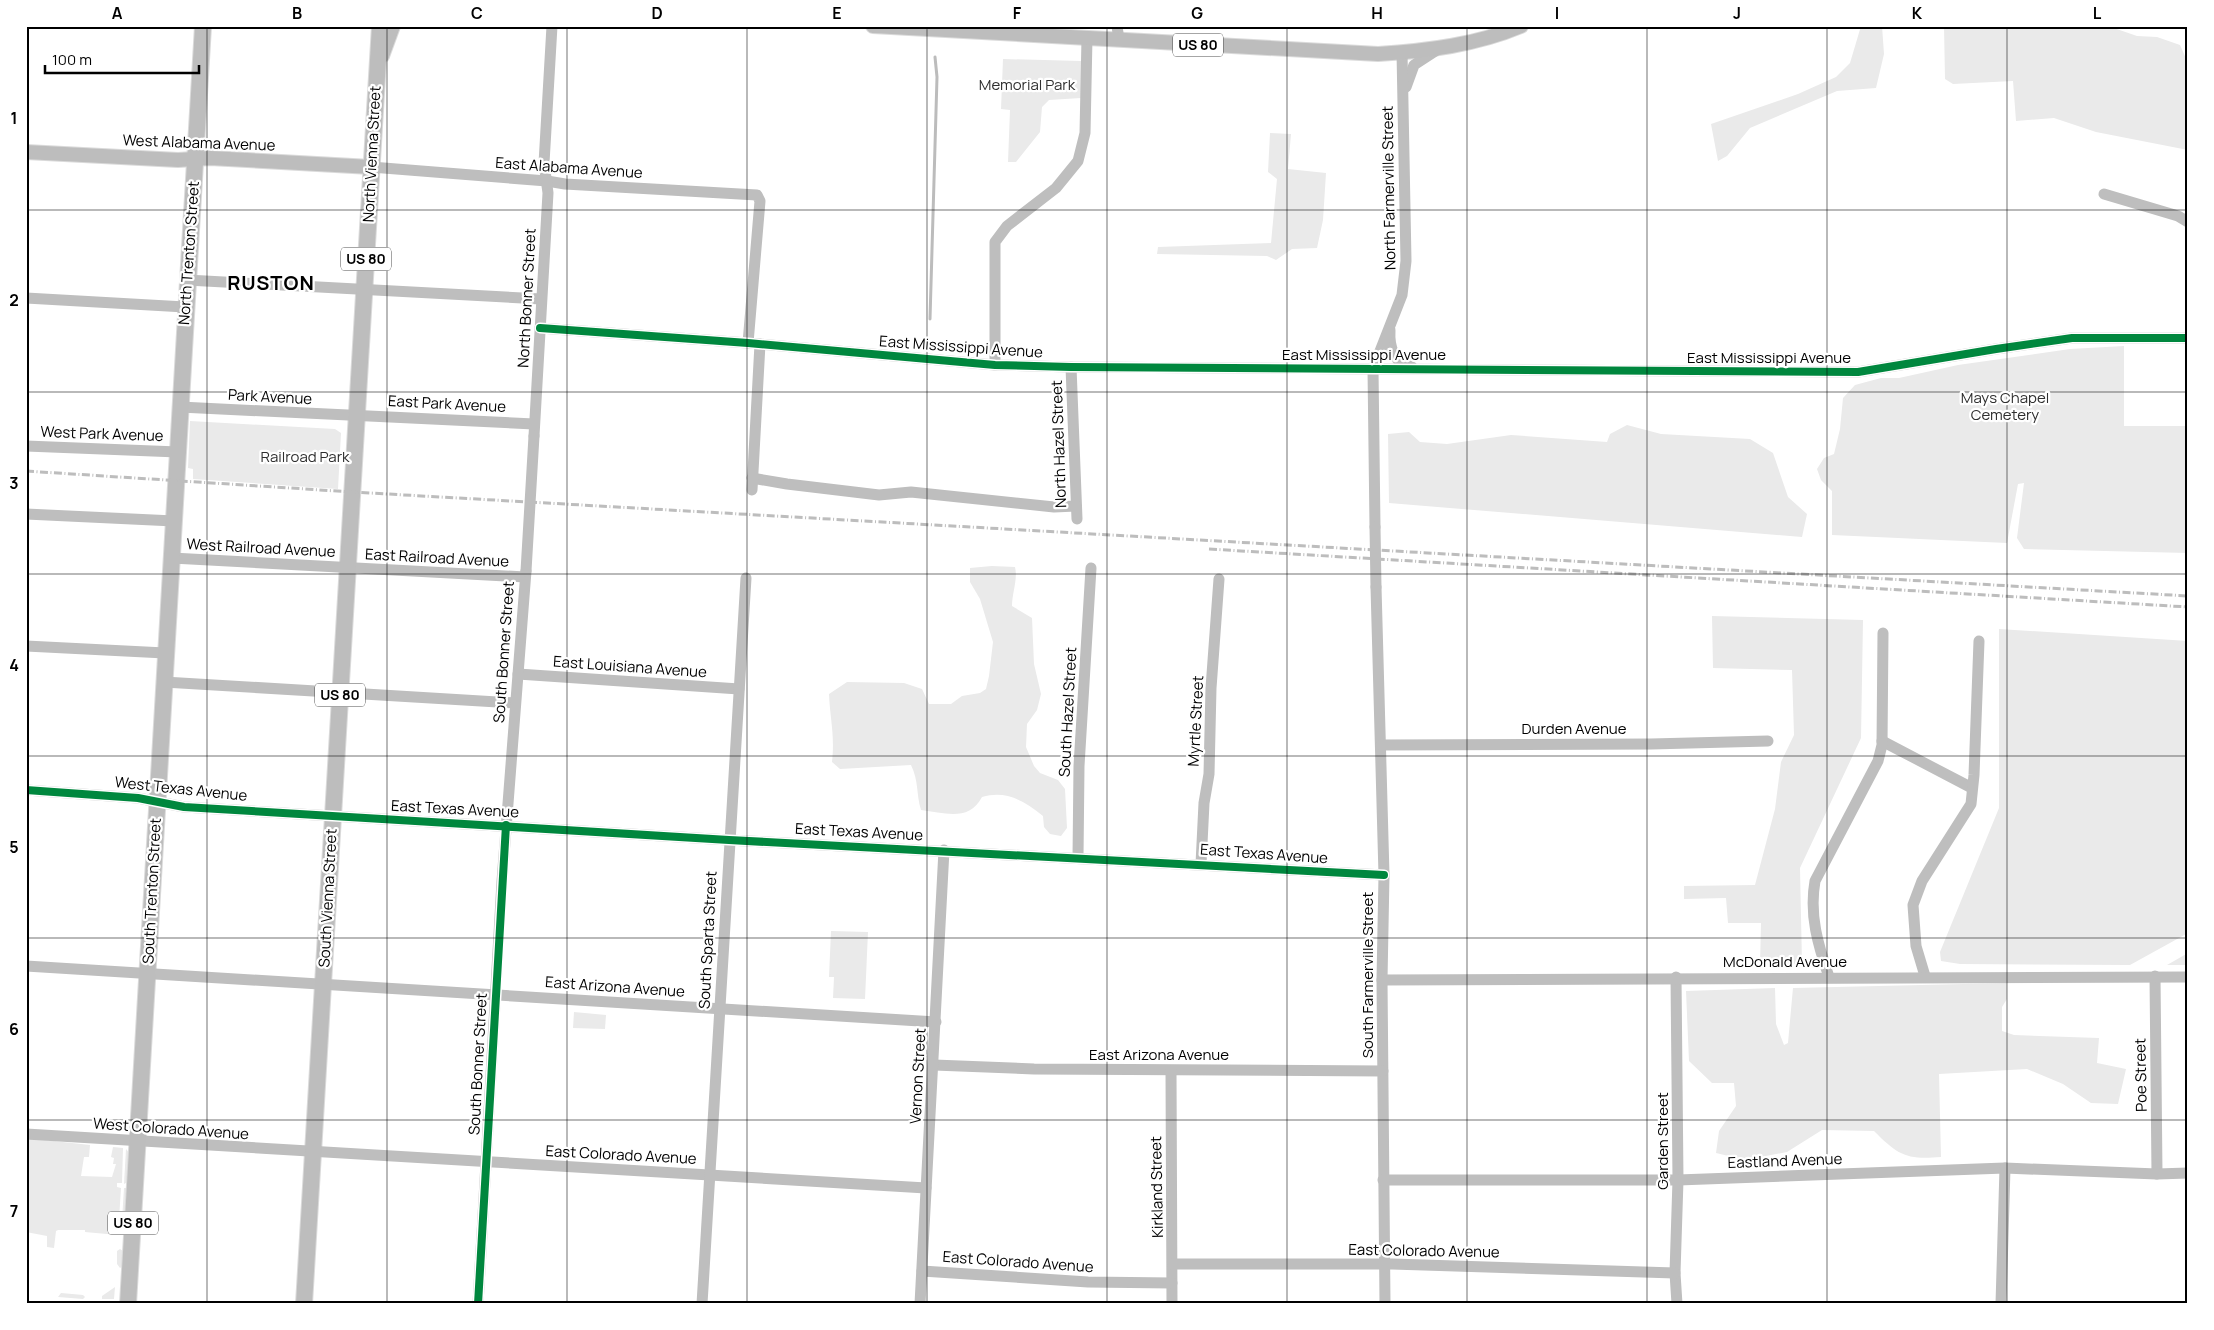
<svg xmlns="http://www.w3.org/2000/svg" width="2214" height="1330" viewBox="0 0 2214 1330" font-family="Manrope,sans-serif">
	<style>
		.green { fill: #eaeaea }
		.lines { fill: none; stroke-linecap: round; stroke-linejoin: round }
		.stream { stroke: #bcbcbc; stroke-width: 3 }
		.major-casing { stroke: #dbdbdb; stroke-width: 16 }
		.highway-casing { stroke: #dbdbdb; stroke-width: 18 }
		.minor { stroke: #bebebe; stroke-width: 11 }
		.major { stroke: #bdbdbd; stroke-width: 14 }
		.highway { stroke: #bdbdbd; stroke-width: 16 }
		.rail { stroke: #bdbdbd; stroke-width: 3; stroke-dasharray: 8 2.5 1 2.5; stroke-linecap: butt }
		.minor-bridge { stroke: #bebebe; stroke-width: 11 }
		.cycleway-casing { stroke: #fff; stroke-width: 11 }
		.cycleway { stroke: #00873e; stroke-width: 8 }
		.grid { fill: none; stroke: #000; stroke-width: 1; stroke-opacity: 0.55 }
		.labels { text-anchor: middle; stroke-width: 4.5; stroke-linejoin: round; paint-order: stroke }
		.shield { fill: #fff; stroke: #4c4c4c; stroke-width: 1 }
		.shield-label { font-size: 14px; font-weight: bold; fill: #000 }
		.park-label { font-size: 15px; fill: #2f2f2f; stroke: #fff }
		.street-label { font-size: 15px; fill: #000; stroke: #fff }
		.district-label { font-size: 20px; font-weight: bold; letter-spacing: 1px; fill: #000; stroke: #fff }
		.neatline { fill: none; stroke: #000; stroke-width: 2 }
		.grid-label { font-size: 16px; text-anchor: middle; font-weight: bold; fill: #000 }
	</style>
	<rect width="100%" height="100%" fill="#fff"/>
	<g class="green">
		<polygon points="1861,26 1882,26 1884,54 1876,88 1837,91 1750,128 1727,156 1718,161 1711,124 1798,94 1836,77 1850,63"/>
		<polygon points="1944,26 2108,26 2137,36 2157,37 2180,45 2188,63 2188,150 2096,132 2054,118 2016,121 2013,81 1953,84 1945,79"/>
		<polygon points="1003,59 1081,61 1081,98 1049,100 1042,107 1040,132 1016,162 1008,162 1010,110 1001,109"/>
		<polygon points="1270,133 1291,134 1288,169 1326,173 1323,220 1317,248 1292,249 1276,260 1267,256 1157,254 1158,247 1271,243 1277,179 1268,172"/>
		<polygon points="2124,346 2124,426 2188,426 2188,553 2024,549 2017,538 2024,483 2018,484 2007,543 1832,535 1832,491 1821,480 1817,469 1824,458 1834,454 1840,429 1843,398 1855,385 1881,378 1899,378 1958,365 2070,349"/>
		<polygon points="190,421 335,429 341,433 338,489 193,479 193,469 188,468"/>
		<polygon points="1627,425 1661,434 1750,439 1773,453 1788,497 1807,514 1802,537 1389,503 1388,434 1409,432 1420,442 1447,444 1511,435 1607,442 1610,434"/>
		<path d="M992,566L1015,567C1018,579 1012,593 1012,606L1032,618L1034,664L1041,694L1037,710L1027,724L1026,747L1034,766L1040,773L1058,780L1065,789L1067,828L1061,836L1050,834L1044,827L1043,816C1024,801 1007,790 982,797C969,822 945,813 921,810C916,793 919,782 911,765L840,769L832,762C835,735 830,719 829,694L847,682L904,683L922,689L929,704H951L962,696L980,693L986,689L989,676L993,642L980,599L970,582V568Z"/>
		<polygon points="1712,616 1863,620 1861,738 1800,868 1802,964 1760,965 1761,923 1728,923 1726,898 1684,899 1684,886 1755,885 1775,809 1781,762 1794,735 1792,670 1713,668"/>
		<polygon points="1999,629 2188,641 2188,933 2130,965 1960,964 1941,961 1940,952 1999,808"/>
		<polygon points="831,931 868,932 865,999 833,998 834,977 829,977"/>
		<polygon points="2188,953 2188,965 2167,965"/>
		<path d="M2007,983V999L2002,1007V1031L2014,1035L2099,1038L2097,1063L2126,1069L2118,1104L2091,1103L2063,1084L2027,1069L1939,1074L1941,1157C1906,1160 1898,1155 1874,1131L1822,1130L1787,1152L1745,1160L1716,1153L1719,1131L1736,1106L1734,1083H1712L1689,1061L1686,991L1775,988L1776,1024L1784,1045L1788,1043L1793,988Z"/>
		<polygon points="574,1012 606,1015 605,1029 573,1028"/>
		<polygon points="26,1138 90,1145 89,1157 84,1157 81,1176 112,1177 116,1164 113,1164 114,1158 111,1157 113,1147 123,1148 122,1183 117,1183 117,1187 121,1188 118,1235 85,1232 85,1230 58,1230 56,1231 54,1248 47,1247 47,1236 26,1232"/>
		<polygon points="126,1149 130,1154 128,1182 124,1184"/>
		<polygon points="124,1188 128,1188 126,1233 123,1235 121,1235"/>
		<polygon points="120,1249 123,1251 123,1266 120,1268 117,1264 117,1251"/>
		<polygon points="115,1287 114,1299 102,1299 102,1296"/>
		<polygon points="61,1293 83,1295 85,1297 83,1299 58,1297"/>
	</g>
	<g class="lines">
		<polyline class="stream" points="930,319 937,77 935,57"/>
		<g class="major-casing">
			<g id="major">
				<path d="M873,26L1378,54C1427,51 1476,45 1521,26"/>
				<polyline points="382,56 393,26"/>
				<polyline points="26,152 178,160 210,158 371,167"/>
			</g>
		</g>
		<g class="highway-casing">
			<g id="highway">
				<polyline points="128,1304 203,26"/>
				<polyline points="304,1304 380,26"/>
			</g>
		</g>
		<g class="minor">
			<polyline points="1117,26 1119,40"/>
			<polyline points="1406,87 1414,65 1437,50"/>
			<polyline points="371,167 547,181 565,184 757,195 760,201 748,343"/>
			<polyline points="2104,194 2178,216 2188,222"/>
			<polyline points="187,280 541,299"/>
			<polyline points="26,298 185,307"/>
			<polyline points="540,328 748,343 995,365 1071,367 1858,372 1996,349 2072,338 2188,338"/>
			<path d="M1390,330C1389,347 1393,363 1412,367"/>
			<polyline points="995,365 995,242 1007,226 1056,188 1078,161 1085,133 1087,38"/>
			<polyline points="1071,367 1077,519"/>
			<polyline points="180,407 534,424"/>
			<polyline points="534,436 548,193 544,163 552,26"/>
			<polyline points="26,446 178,452"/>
			<polyline points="752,478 787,484 879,495 911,492 1054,507 1076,506"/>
			<polyline points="752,490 760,344"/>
			<polyline points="26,514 174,521"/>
			<polyline points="1375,527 1373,369 1402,295 1406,261 1402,52"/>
			<polyline points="172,558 525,577"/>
			<polyline points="1376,587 1384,875 1382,980 1385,1304"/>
			<polyline points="26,646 165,653"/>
			<polyline points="518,674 739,689"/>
			<polyline points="164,682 515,703"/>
			<polyline points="1882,741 1972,788"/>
			<polyline points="1381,745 1651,744 1768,741"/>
			<polyline points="26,790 138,798 184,807 729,840 1384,875"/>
			<polyline points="1078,857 1079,766 1091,568"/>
			<polyline points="1201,864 1204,803 1209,774 1211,688 1219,579"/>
			<polyline points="26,966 936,1022"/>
			<polyline points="1925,976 1916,946 1913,905 1922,881 1971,804 1974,775 1979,641"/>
			<polyline points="2155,976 2157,1174"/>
			<polyline points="1676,977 1678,1180 1675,1273 1677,1304"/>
			<path d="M1829,977C1818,945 1809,915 1815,881L1878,761L1882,745L1883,633"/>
			<polyline points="1382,980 2188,977"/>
			<polyline points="934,1065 1034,1069 1383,1071"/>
			<polyline points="1171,1071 1172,1304"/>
			<polyline points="26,1134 926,1188"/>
			<polyline points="1383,1180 1678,1180 2005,1168 2157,1174 2188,1173"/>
			<polyline points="1173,1264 1392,1264 1675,1273"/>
			<polyline points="922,1271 1088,1282 1172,1283"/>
			<polyline points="478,1304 502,881 526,571"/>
			<polyline points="702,1304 746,578"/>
			<polyline points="920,1304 944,850"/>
			<polyline points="2001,1304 2005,1168"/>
		</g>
		<use href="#major" class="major"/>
		<use href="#highway" class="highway"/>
		<g class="rail">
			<polyline points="26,471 352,492 2188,596"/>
			<polyline points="1209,549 2188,607"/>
		</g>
		<g class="minor-bridge">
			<polyline points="1375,527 1376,587"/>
			<polyline points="526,571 534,436"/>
		</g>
		<g class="cycleway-casing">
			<g id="cycleway">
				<polyline points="540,328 748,343 995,365 1071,367 1858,372 1996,349 2072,338 2188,338"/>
				<polyline points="26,790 138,798 184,807 729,840 1384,875"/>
				<polyline points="478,1304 506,825"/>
			</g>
		</g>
		<use href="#cycleway" class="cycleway"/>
	</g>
	<path class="grid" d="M207,26V1304M387,26V1304M567,26V1304M747,26V1304M927,26V1304M1107,26V1304M1287,26V1304M1467,26V1304M1647,26V1304M1827,26V1304M2007,26V1304M26,210H2188M26,392H2188M26,574H2188M26,756H2188M26,938H2188M26,1120H2188"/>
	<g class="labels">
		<g class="shield">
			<rect x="1173" y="33.5" width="50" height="23" rx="4"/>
			<rect x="341" y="247.5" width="50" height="23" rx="4"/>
			<rect x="315" y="683.5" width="50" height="23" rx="4"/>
			<rect x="108" y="1211.5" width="50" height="23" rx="4"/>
		</g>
		<g class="shield-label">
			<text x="1198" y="50">US 80</text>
			<text x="366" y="264">US 80</text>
			<text x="340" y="700">US 80</text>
			<text x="133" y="1228">US 80</text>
		</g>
		<g class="park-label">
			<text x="1027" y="90">Memorial Park</text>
			<text x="2005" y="403">Mays Chapel<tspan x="2005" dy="17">Cemetery</tspan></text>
			<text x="305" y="462">Railroad Park</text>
		</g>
		<g class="street-label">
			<text transform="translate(199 143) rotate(2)" y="5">West Alabama Avenue</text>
			<text transform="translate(372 154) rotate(-87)" y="5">North Vienna Street</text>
			<text transform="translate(569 168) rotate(4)" y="5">East Alabama Avenue</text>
			<text transform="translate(1389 188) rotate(-91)" y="5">North Farmerville Street</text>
			<text transform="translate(189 253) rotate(-86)" y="5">North Trenton Street</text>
			<text transform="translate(527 298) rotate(-87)" y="5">North Bonner Street</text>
			<text transform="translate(961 347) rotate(4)" y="5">East Mississippi Avenue</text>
			<text x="1364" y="360">East Mississippi Avenue</text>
			<text x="1769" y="363">East Mississippi Avenue</text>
			<text transform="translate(270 397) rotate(3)" y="5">Park Avenue</text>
			<text transform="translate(447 404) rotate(3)" y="5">East Park Avenue</text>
			<text transform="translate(102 434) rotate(2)" y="5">West Park Avenue</text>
			<text transform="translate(1059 444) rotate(-92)" y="5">North Hazel Street</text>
			<text transform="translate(261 548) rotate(3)" y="5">West Railroad Avenue</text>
			<text transform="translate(437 558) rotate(3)" y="5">East Railroad Avenue</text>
			<text transform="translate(504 652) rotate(-86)" y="5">South Bonner Street</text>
			<text transform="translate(630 667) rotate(4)" y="5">East Louisiana Avenue</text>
			<text transform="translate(1068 712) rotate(-87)" y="5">South Hazel Street</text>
			<text transform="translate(1196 721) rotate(-87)" y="5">Myrtle Street</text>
			<text x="1574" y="734">Durden Avenue</text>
			<text transform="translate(181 789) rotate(6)" y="5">West Texas Avenue</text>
			<text transform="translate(455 809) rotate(3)" y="5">East Texas Avenue</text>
			<text transform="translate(859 832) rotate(3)" y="5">East Texas Avenue</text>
			<text transform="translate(1264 854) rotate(4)" y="5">East Texas Avenue</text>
			<text transform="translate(152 891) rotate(-87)" y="5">South Trenton Street</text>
			<text transform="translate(328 898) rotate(-87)" y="5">South Vienna Street</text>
			<text transform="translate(708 940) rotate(-87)" y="5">South Sparta Street</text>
			<text x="1785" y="967">McDonald Avenue</text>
			<text transform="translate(1368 975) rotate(-90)" y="5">South Farmerville Street</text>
			<text transform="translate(615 987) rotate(4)" y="5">East Arizona Avenue</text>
			<text x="1159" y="1060">East Arizona Avenue</text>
			<text transform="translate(478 1064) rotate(-87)" y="5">South Bonner Street</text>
			<text transform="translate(2141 1075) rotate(-91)" y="5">Poe Street</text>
			<text transform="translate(918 1076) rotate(-87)" y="5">Vernon Street</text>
			<text transform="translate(171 1129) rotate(4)" y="5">West Colorado Avenue</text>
			<text transform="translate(1663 1141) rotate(-90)" y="5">Garden Street</text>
			<text transform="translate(621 1155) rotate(3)" y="5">East Colorado Avenue</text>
			<text transform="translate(1785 1161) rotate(-2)" y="5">Eastland Avenue</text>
			<text transform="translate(1157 1187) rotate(-91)" y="5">Kirkland Street</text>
			<text transform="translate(1424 1251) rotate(1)" y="5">East Colorado Avenue</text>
			<text transform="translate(1018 1262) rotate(4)" y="5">East Colorado Avenue</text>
		</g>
		<g class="district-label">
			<text x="271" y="290">RUSTON</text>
		</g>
	</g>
	<rect width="2214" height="1330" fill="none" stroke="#ffffff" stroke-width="55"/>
	<path d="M45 65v8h154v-8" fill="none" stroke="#000000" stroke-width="2.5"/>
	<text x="52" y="65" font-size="15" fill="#000000" stroke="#ffffff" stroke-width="4" paint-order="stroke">100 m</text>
	<rect x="28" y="28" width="2158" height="1274" class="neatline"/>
	<g class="grid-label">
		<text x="117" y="19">A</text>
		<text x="297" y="19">B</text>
		<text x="477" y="19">C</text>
		<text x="657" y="19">D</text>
		<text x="837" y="19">E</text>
		<text x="1017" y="19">F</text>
		<text x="1197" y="19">G</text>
		<text x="1377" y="19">H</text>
		<text x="1557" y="19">I</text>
		<text x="1737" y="19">J</text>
		<text x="1917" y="19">K</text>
		<text x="2097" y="19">L</text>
		<text x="14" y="124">1</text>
		<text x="14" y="306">2</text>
		<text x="14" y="489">3</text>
		<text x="14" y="671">4</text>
		<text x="14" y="853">5</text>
		<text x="14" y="1035">6</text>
		<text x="14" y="1217">7</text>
	</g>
</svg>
